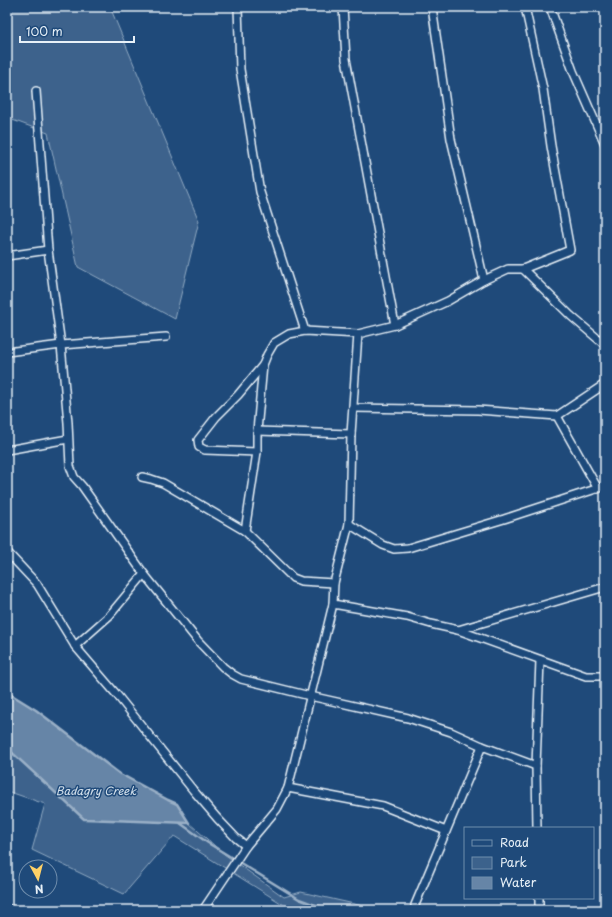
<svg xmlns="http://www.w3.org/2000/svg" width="612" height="917" viewBox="0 0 612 917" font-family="'Playpen Sans',sans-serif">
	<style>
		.green { fill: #3c628c; stroke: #92aac2 }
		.water { fill: #6685a7; stroke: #9ab0c7 }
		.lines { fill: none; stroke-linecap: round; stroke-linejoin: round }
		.stream { stroke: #9ab0c7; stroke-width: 2.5 }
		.minor-casing { stroke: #e8f1f8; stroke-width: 10 }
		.minor { stroke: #1f4a7a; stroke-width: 7 }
		.labels { text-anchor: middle; stroke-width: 3; stroke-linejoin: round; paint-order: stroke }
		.water-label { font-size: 11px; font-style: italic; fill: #d4e1ec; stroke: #1f4a7a }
	</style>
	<rect width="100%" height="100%" fill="#1f4a7a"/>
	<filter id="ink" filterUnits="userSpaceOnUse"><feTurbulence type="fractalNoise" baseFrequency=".025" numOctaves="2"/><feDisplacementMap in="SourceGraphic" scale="8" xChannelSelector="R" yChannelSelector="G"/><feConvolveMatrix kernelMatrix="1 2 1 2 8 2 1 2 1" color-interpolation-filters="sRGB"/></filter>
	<g filter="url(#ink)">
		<g class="green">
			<polygon points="7,7 110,7 199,221 175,319 78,267 48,133 7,118"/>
			<polygon points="7,748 84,819 189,823 224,854 284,897 301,892 381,910 292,910 174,836 124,894 32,850 45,804 7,791"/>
		</g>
		<polygon class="water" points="7,692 36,710 118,773 168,800 177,804 189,823 84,819 7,748"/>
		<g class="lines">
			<g class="stream">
				<polyline points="7,692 36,710 120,774"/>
				<polyline points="7,748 84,819 189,823 177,804 168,800 126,777"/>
				<polyline points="180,823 208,843 299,899 329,910"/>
			</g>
			<g class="minor-casing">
				<g id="minor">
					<polyline points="238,7 240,69 260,192 305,331"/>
					<polyline points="343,7 346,59 395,325"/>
					<polyline points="432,7 451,139 484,280"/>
					<polyline points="550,7 573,71 605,144"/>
					<polyline points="36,91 48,250 61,345 68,423 70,466 74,477 82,486 144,574 198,641 223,667 232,674 241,679 310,696 408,718 451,732 482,746 536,766"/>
					<polyline points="7,256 48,250"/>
					<polyline points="523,269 571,316 605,345"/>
					<polyline points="7,352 61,345 166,337"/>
					<polyline points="353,408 478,410 557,416 605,384"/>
					<polyline points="557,416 598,489"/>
					<polyline points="257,431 351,434"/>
					<polyline points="7,450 68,439"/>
					<polyline points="257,452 205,450 199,447 198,440 216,417 238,395 263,365 267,355 274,343 289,334 305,331 358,334 395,325 448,301 484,280 508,269 523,269 570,250 551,146 543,89 525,7"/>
					<polyline points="142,477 151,479 163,483 245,531 293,578 301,581 334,583"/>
					<polyline points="349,524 383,545 394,549 408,548 504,519 605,486"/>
					<polyline points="245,531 257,452 257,431 263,365"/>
					<polyline points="7,552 37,584 75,646 117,695 193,790 217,818 236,838 246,846"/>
					<polyline points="333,604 407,617 431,624 458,630 586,676 605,676"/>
					<polyline points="458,630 605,587"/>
					<polyline points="75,646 109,616 144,574"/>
					<polyline points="288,788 383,806 446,831"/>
					<polyline points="537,828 536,766 540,660"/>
					<polyline points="539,898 539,910"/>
					<polyline points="415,905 482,746"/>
					<polyline points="7,908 11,910"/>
					<polyline points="203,910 246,846 277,809 288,788 333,604 334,583 349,524 351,434 358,334"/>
				</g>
			</g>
			<use href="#minor" class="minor"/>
		</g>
	</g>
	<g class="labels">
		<g class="water-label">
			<text x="96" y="795">Badagry Creek</text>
		</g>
	</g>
	<rect width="612" height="917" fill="none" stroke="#1f4a7a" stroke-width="24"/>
	<rect x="12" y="12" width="588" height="893" fill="none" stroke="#e8f1f8" stroke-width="1.5" filter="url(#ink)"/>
	<rect x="464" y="827" width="130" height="72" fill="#1f4a7a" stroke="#6f8dac"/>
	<rect x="472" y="840" width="20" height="6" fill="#1f4a7a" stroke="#6f8dac"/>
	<text x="500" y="847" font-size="12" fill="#e8f1f8">Road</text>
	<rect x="472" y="857" width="20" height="12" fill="#3c628c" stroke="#6f8dac"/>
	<text x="500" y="867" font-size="12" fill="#e8f1f8">Park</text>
	<rect x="472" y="877" width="20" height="12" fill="#6685a7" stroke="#6f8dac"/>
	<text x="500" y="887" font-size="12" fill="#e8f1f8">Water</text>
	<g transform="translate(38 879) rotate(173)"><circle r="19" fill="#1f4a7a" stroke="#6f8dac"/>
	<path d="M0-3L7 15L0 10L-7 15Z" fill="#ffd166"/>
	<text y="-6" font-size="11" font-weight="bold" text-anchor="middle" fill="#e8f1f8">N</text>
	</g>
	<path d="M20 36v6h114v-6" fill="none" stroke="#e8f1f8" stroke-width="2"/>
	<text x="26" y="36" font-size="12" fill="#e8f1f8" stroke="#1f4a7a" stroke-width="3" paint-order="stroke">100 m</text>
</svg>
